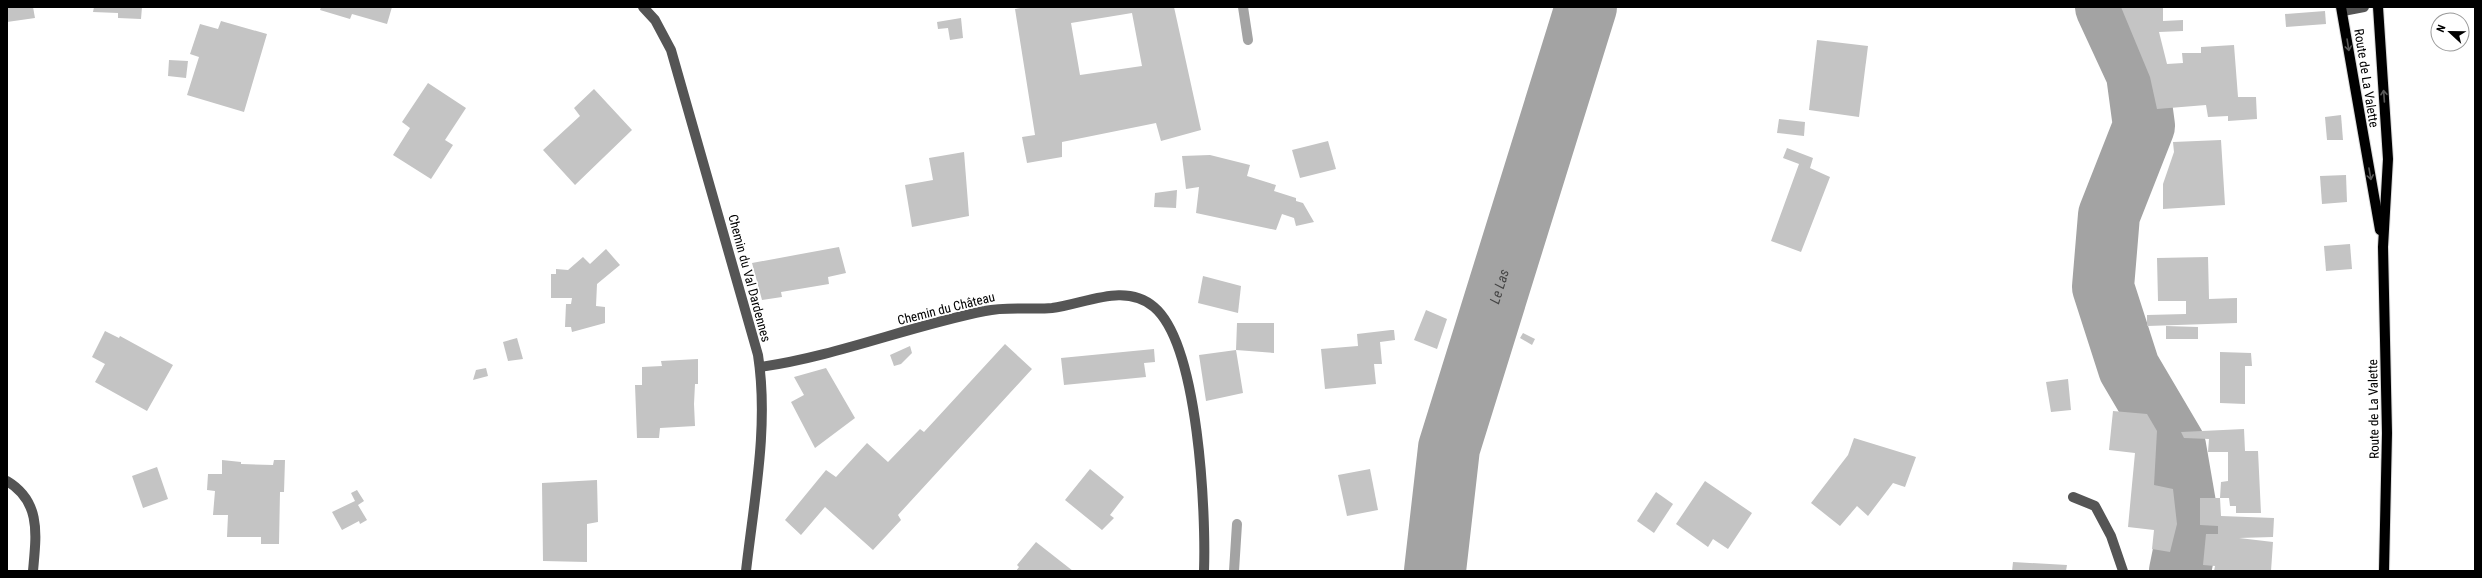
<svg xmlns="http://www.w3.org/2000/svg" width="2482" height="578" viewBox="0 0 2482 578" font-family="'Roboto Condensed',sans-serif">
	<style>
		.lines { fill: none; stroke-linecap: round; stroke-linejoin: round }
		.stream { stroke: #a3a3a3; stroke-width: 10 }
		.river { stroke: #a3a3a3; stroke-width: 62 }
		.building { fill: #c4c4c4; fill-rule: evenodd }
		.major-casing { stroke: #dbdbdb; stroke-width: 12 }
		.minor { stroke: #555; stroke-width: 10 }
		.major { stroke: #000; stroke-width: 10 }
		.oneway { stroke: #595959 }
		.labels { text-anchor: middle; stroke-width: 3.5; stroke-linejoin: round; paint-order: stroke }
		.street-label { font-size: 13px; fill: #000; stroke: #fff }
		.water-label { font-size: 14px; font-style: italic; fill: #444; stroke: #fff }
	</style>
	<rect width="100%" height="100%" fill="#fff"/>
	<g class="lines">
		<g class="stream">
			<polyline points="1243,7 1248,40"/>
			<polyline points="1234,571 1237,524"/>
		</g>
		<g class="river">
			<polyline points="2106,7 2137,74 2144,126 2109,215 2103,287 2129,368 2175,446 2189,527 2180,571"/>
			<path id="s1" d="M1435,571L1449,448L1586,7"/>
		</g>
	</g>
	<g class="building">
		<polygon points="7,7 33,7 35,18 7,22"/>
		<polygon points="94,7 142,7 141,19 118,18 118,13 93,12"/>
		<polygon points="321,7 392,7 387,24 352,14 350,19 320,10"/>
		<path d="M1027,7H1174L1201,130L1161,141L1156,123L1062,142V157L1027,163L1022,137L1035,135L1015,9ZM1132,13L1142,66L1080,75L1071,23Z"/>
		<polygon points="2121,7 2163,7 2163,21 2183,20 2183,31 2159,32 2167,64 2183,63 2182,53 2201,53 2201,47 2234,45 2238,97 2256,97 2257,119 2228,121 2228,116 2208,117 2206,105 2157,109 2150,77"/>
		<polygon points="2325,11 2326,24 2286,27 2285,14"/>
		<polygon points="961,18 963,38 950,40 948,28 938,29 937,22"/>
		<polygon points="221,21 267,34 244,112 187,95 199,57 190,54 200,24 218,29"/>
		<polygon points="1817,40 1868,46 1859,117 1809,110"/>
		<polygon points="169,60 188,61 186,78 168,76"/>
		<polygon points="428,83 466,108 445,140 453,145 431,179 393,155 410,128 402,122"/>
		<polygon points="594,89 632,130 575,185 543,150 580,116 574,108"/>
		<polygon points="2341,115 2343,140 2327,140 2325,117"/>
		<polygon points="1779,119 1805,122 1804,136 1777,133"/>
		<polygon points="2221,140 2225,205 2163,209 2163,184 2174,152 2173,142"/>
		<polygon points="1328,141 1336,169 1300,178 1292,150"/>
		<polygon points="1787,148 1813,158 1810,168 1830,177 1801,252 1771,241 1799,164 1783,158"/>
		<polygon points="964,152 969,216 912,227 905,185 933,180 929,158"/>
		<polygon points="1210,155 1250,165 1247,176 1276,185 1274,191 1296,198 1296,201 1303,203 1314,222 1296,226 1294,218 1282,214 1276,230 1196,213 1199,187 1186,189 1182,156"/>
		<polygon points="2346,175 2347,202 2322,204 2320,176"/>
		<polygon points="1177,190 1176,208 1154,207 1155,193"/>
		<polygon points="2350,244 2352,269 2326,271 2324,246"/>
		<polygon points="839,247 846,273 828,277 829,284 781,292 782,297 762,300 752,263"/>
		<polygon points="606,249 620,265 597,284 596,306 605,307 605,323 572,332 571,327 565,327 566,304 571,304 572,298 551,298 551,274 556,274 556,269 568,270 583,257 590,264"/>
		<polygon points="2208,257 2209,299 2237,298 2237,323 2147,326 2147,315 2186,314 2186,301 2158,301 2157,258"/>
		<polygon points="1203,276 1241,286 1238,313 1198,303"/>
		<polygon points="1426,310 1447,319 1437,349 1414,340"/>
		<polygon points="1237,323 1274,323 1274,353 1236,350 1243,393 1206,401 1199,355 1236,350"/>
		<polygon points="2166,326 2198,327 2198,339 2166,339"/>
		<polygon points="1391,330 1394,330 1395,340 1380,342 1382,364 1374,364 1376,384 1325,389 1321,349 1358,346 1357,334"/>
		<polygon points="105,331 119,338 120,336 173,365 147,411 95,382 105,364 92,357"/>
		<polygon points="1523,333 1535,339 1532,345 1520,338"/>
		<polygon points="517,338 523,359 508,361 503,342"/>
		<polygon points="1005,344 1032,369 898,515 901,520 873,550 825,507 801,535 785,520 826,470 836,477 867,443 888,462 920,429 924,432"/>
		<polygon points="910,346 912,353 901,364 894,366 890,355"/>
		<polygon points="1154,349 1155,362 1144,363 1146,377 1064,385 1061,358"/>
		<polygon points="2220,352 2251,353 2252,366 2245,366 2245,404 2220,403"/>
		<polygon points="698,359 698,384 695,384 694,404 695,426 660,428 659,438 637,438 635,385 642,385 642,367 662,366 661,361"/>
		<polygon points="486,368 488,376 473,380 476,370"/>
		<polygon points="826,368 855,418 815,448 791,402 804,395 794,377"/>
		<polygon points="2068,379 2071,410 2051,412 2046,382"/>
		<polygon points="2113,411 2147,414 2157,431 2154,485 2173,489 2177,524 2170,552 2152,549 2154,530 2128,527 2135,453 2109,450"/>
		<polygon points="2244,429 2245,451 2258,451 2261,513 2236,513 2236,506 2230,506 2229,498 2220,498 2221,482 2228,481 2228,452 2208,452 2209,439 2184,438 2181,432"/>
		<polygon points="1854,438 1916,457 1905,487 1893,483 1868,516 1857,506 1840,526 1811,503 1848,455"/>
		<polygon points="222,460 241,462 241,464 273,465 274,460 285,460 284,492 280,492 279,544 261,544 261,537 227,537 228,515 213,515 215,491 207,490 208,474 222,474"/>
		<polygon points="157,467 168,499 143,508 132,476"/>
		<polygon points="1090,469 1124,497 1110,515 1114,518 1102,530 1065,500"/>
		<polygon points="1370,469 1378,510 1347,516 1338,475"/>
		<polygon points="597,480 598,522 587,524 587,562 543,561 542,483"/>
		<polygon points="1705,481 1752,513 1728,549 1713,539 1708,547 1676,524"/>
		<polygon points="357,490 364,501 358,505 367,520 360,524 359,521 342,530 332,512 355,501 351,493"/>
		<polygon points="1656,492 1673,504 1654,533 1637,521"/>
		<polygon points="2200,498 2220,498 2221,516 2274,518 2273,537 2239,538 2273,542 2271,571 2214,571 2215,566 2203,565 2206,534 2218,534 2218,526 2200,525"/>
		<polygon points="1036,542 1073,571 1016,571 1019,567 1017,565"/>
		<polygon points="2013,562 2067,565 2066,571 2012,571"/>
	</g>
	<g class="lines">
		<g class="major-casing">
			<g id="major">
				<polyline points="2341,7 2380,230"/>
				<polyline points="2378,7 2388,159 2383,247 2387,433 2384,571"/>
			</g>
		</g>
		<g class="minor">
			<path d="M643,7L655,20L671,50L758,355C769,426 754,500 746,571"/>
			<polyline points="2343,11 2364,7"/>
			<path d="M760,367C837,356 909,326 985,311C1007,306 1030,310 1052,308C1085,304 1125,282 1154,307C1199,345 1206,514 1204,571"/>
			<path d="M7,481C42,502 36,536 33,571"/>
			<polyline points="2073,497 2095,506 2111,536 2123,571"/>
		</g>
		<use href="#major" class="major"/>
	</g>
	<defs><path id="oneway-shaft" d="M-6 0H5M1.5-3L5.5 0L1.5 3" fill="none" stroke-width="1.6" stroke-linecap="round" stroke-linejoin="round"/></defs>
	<g class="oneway">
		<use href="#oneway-shaft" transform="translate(2348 45) rotate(81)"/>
		<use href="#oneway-shaft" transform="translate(2384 96) rotate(-94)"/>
		<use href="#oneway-shaft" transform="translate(2370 174) rotate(80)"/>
	</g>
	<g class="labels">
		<g class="street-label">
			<text transform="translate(2367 78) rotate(81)" y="5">Route de La Valette</text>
			<text transform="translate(750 278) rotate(75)" y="5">Chemin du Val Dardennes</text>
			<text transform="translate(946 308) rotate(-14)" y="5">Chemin du Château</text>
			<text transform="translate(2373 409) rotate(-91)" y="5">Route de La Valette</text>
		</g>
		<g class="water-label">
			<text dy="5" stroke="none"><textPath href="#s1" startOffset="293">Le Las</textPath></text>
		</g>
	</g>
	<rect width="2482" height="578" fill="none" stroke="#000000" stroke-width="16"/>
	<g transform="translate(2450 32) rotate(292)"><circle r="19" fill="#ffffff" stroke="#999999"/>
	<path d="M0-3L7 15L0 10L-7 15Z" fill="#000000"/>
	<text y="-6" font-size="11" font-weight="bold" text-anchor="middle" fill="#000000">N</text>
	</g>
</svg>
